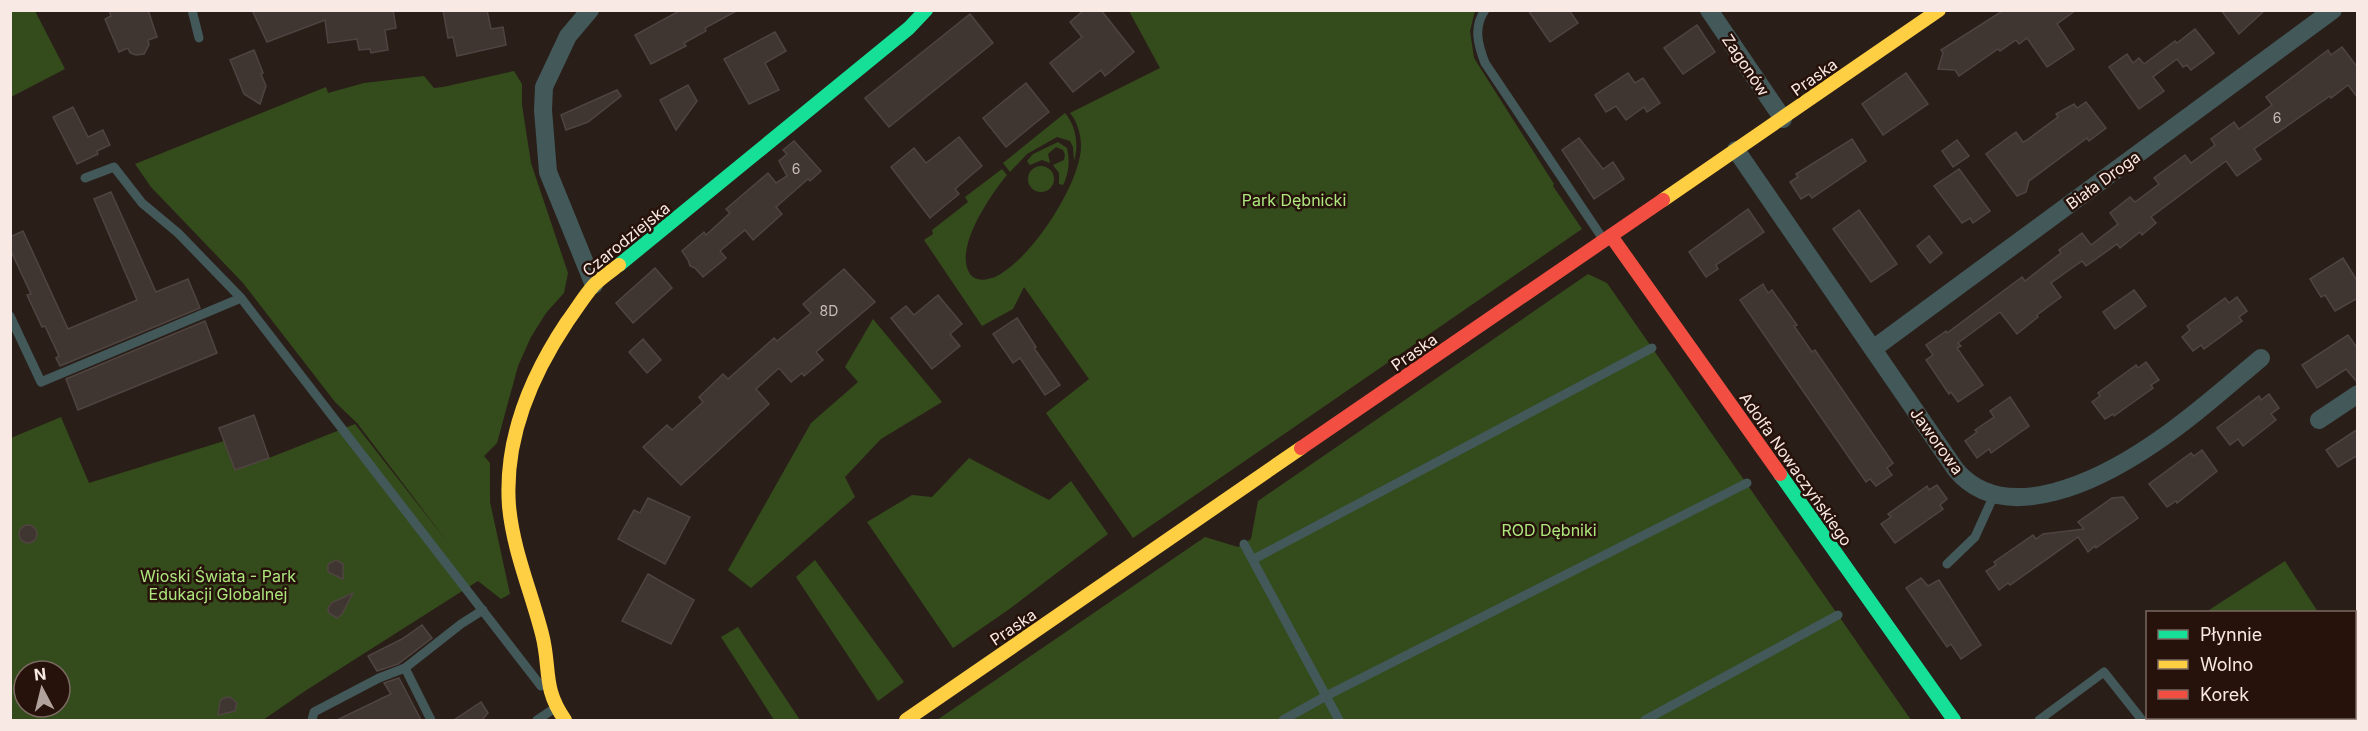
<svg xmlns="http://www.w3.org/2000/svg" width="2368" height="731" viewBox="0 0 2368 731" font-family="Inter,sans-serif">
	<style>
		.green { fill: #344c1c; fill-rule: evenodd }
		.building { fill: #3f3531; stroke: #4f4440; stroke-width: 1.5 }
		.lines { fill: none; stroke-linecap: round; stroke-linejoin: round }
		.lane { stroke: #425859; stroke-width: 9 }
		.street { stroke: #425859; stroke-width: 18 }
		.fast { stroke: #16e098; stroke-width: 14 }
		.slow { stroke: #ffcf43; stroke-width: 14 }
		.jam { stroke: #f24e42; stroke-width: 14 }
		.labels { text-anchor: middle; stroke-width: 5; stroke-linejoin: round; paint-order: stroke }
		.number-label { font-size: 14px; fill: #cabcb7 }
		.street-label { font-size: 16px; fill: #f9e9e4; stroke: #26120a }
		.park-label { font-size: 16px; fill: #ade77e; stroke: #26120a }
	</style>
	<rect width="100%" height="100%" fill="#2a1e19"/>
	<g class="green">
		<polygon points="11,10 35,11 65,69 11,97"/>
		<path d="M1129,11H1475L1470,31L1474,58L1554,184L1553,186L1582,229L1133,538L1046,413L1089,379L1024,287L1013,309L982,326L924,240L933,234L932,230L968,202L965,197L1002,169L1007,175C991,194 953,249 970,274C976,282 987,280 995,277C1030,260 1073,194 1080,156C1083,142 1079,123 1070,113L1160,68Z"/>
		<path d="M514,71L522,84V105L531,163L568,273L564,293L546,313L531,337L518,366L497,443L484,456L490,463V502L510,594L501,599L478,581L305,691L263,720H11V438L61,417L89,483L224,441L219,428L254,415L269,458L355,424L449,544L357,423L335,402L243,283L151,187L135,164L326,87L328,93L364,83L424,76L434,88L443,87ZM24,671H60V707H24Z"/>
		<path d="M1065,113C1076,126 1079,145 1074,161L1073,147L1070,141L1057,137L1027,154L1010,172L1003,163Z"/>
		<path d="M1058,142L1067,148C1070,160 1069,174 1063,185L1059,184V173L1053,165L1064,160L1065,155L1063,150L1056,147L1048,154L1050,163L1042,160L1030,165L1027,161L1033,154Z"/>
		<circle cx="1041" cy="179" r="13"/>
		<polygon points="1588,274 1607,283 1911,720 937,720 1205,537 1238,547 1251,539 1258,501"/>
		<polygon points="873,319 942,402 881,439 845,477 855,497 751,588 728,570 811,423 858,382 845,367"/>
		<polygon points="969,458 1049,500 1071,481 1108,534 1008,610 953,648 867,522 912,495 932,497"/>
		<polygon points="815,560 904,682 878,701 796,577"/>
		<polygon points="2285,561 2318,612 2211,612 2209,610"/>
		<polygon points="738,627 800,720 774,720 721,637"/>
	</g>
	<g class="building">
		<polygon points="109,10 148,10 157,37 148,40 149,45 144,54 136,55 130,53 128,48 119,52 105,19 111,16"/>
		<polygon points="252,10 393,10 396,28 385,30 388,50 371,53 370,49 359,50 357,39 328,43 325,20 267,42"/>
		<polygon points="443,10 487,10 491,29 503,27 506,45 457,56 453,37 448,38"/>
		<polygon points="681,10 738,10 705,28 706,31 684,43 686,46 651,64 635,35"/>
		<polygon points="1084,10 1101,10 1134,52 1105,76 1101,70 1073,92 1050,63 1082,37 1070,22"/>
		<polygon points="1528,10 1569,10 1578,23 1550,42"/>
		<polygon points="2004,10 2076,10 2057,24 2074,49 2047,67 2027,38 2019,44 2016,40 2000,51 1998,49 1959,76 1955,70 1938,69 1943,53 1941,50"/>
		<polygon points="2221,10 2265,10 2239,34"/>
		<polygon points="970,14 993,43 889,127 865,98"/>
		<polygon points="1697,25 1715,52 1683,74 1664,48"/>
		<polygon points="2195,29 2214,53 2191,70 2187,65 2183,67 2177,59 2153,77 2164,91 2139,109 2109,67 2127,54 2133,63 2139,58 2144,64 2175,41 2177,43"/>
		<polygon points="775,32 786,51 765,63 779,90 749,104 724,59"/>
		<polygon points="2342,47 2358,68 2358,98 2348,85 2331,98 2330,96 2254,149 2261,159 2237,176 2226,161 2151,217 2156,223 2142,235 2140,232 2120,248 2117,244 2086,266 2082,261 2051,283 2061,297 2037,315 2038,317 2017,334 2000,312 1958,343 1961,346 1957,348 1983,385 1958,402 1951,392 1949,394 1926,360 1933,355 1926,345 1946,331 1947,333 2022,277 2025,281 2061,253 2059,250 2082,233 2091,245 2118,224 2110,213 2130,197 2135,202 2159,184 2154,178 2185,155 2191,163 2215,145 2211,139 2234,122 2239,129 2272,105 2266,97 2328,50 2331,55"/>
		<polygon points="254,50 263,73 261,74 266,86 260,104 244,94 230,60"/>
		<polygon points="1628,73 1635,83 1643,78 1660,103 1647,112 1644,107 1626,120 1616,106 1606,112 1595,95"/>
		<polygon points="1906,73 1928,104 1883,135 1862,104"/>
		<polygon points="1026,83 1049,112 1006,147 983,118"/>
		<polygon points="688,85 697,101 676,130 660,100"/>
		<polygon points="617,90 621,96 588,122 566,130 561,115"/>
		<polygon points="2086,102 2106,128 2089,141 2087,138 2029,181 2026,192 2017,196 1986,154 2016,132 2023,142 2027,140 2058,117 2056,114 2074,104 2077,108"/>
		<polygon points="73,107 88,137 103,130 110,145 97,151 98,154 77,164 53,117"/>
		<polygon points="959,137 982,166 955,189 959,194 930,218 891,167 914,148 926,163"/>
		<polygon points="1579,138 1603,169 1613,162 1624,179 1594,199 1562,150"/>
		<polygon points="1852,139 1866,161 1812,198 1809,194 1801,199 1790,182 1798,177 1796,174"/>
		<polygon points="1957,140 1969,156 1953,167 1942,151"/>
		<polygon points="794,141 821,171 810,181 808,179 776,207 782,214 753,240 745,230 720,251 726,258 703,277 695,268 690,266 688,260 682,251 704,232 706,235 730,213 726,209 768,173 776,183 787,176 779,161 787,154 783,150"/>
		<polygon points="1959,169 1990,211 1973,223 1970,218 1962,223 1934,186"/>
		<polygon points="111,192 156,292 188,279 200,308 60,366 56,358 59,356 45,326 42,327 27,295 31,294 10,249 10,237 23,231 68,329 137,300 94,199"/>
		<polygon points="1748,209 1764,232 1716,265 1718,269 1706,277 1689,252"/>
		<polygon points="1859,210 1897,264 1871,282 1833,229"/>
		<polygon points="1929,236 1942,253 1930,263 1917,246"/>
		<polygon points="2343,258 2358,282 2358,298 2335,311 2325,295 2321,297 2310,279"/>
		<polygon points="655,268 672,288 633,323 616,303"/>
		<polygon points="844,269 875,302 816,352 823,360 804,376 802,373 791,382 779,368 756,389 769,404 681,485 643,447 667,425 672,430 703,402 699,397 723,374 728,379 774,338 777,341 811,313 803,304"/>
		<polygon points="1763,284 1768,293 1772,290 1797,325 1794,326 1812,352 1815,350 1893,463 1887,468 1892,475 1876,486 1870,479 1866,482 1740,300"/>
		<polygon points="2134,290 2146,306 2115,329 2103,312"/>
		<polygon points="938,295 962,324 950,334 960,346 932,369 891,318 906,306 914,315"/>
		<polygon points="2237,297 2247,311 2239,317 2242,321 2204,349 2201,345 2193,351 2182,337 2190,330 2187,326 2225,298 2229,303"/>
		<polygon points="1017,318 1036,347 1034,348 1060,385 1045,395 1020,358 1013,363 993,334"/>
		<polygon points="205,321 217,353 78,410 66,379"/>
		<polygon points="2348,335 2358,349 2358,383 2346,369 2317,388 2302,365"/>
		<polygon points="643,339 661,360 647,373 629,352"/>
		<polygon points="2146,362 2159,380 2151,385 2153,388 2114,416 2113,414 2105,419 2092,402 2100,396 2098,393 2136,365 2138,368"/>
		<polygon points="2269,394 2279,408 2271,414 2276,420 2243,446 2238,439 2230,445 2217,428 2259,396 2261,400"/>
		<polygon points="2010,397 2029,426 1991,453 1989,449 1977,458 1965,441 1977,432 1975,430 1994,417 1990,411"/>
		<polygon points="254,415 269,458 235,470 219,428"/>
		<polygon points="2358,429 2358,455 2338,467 2326,450"/>
		<polygon points="2202,450 2217,471 2177,503 2176,501 2167,507 2149,484 2191,453 2194,456"/>
		<polygon points="1937,485 1947,499 1940,505 1943,509 1895,543 1881,524 1891,517 1888,514 1927,486 1929,490"/>
		<polygon points="2123,497 2138,518 2096,548 2095,546 2088,552 2078,537 2010,585 2008,583 1999,590 1986,571 1996,565 1994,562 2033,535 2036,539 2043,534 2084,529 2078,522 2112,498"/>
		<polygon points="648,498 690,517 665,564 618,539 634,510 640,513"/>
		<circle cx="28" cy="534" r="9"/>
		<polygon points="336,560 343,564 343,579 328,572 328,564"/>
		<polygon points="648,574 694,600 671,644 622,621"/>
		<polygon points="1921,578 1928,586 1939,580 1981,645 1961,659 1951,644 1947,647 1906,588"/>
		<polygon points="353,593 342,614 337,618 329,613 328,609 331,603"/>
		<polygon points="422,625 432,638 398,664 377,671 368,656 402,639"/>
		<polygon points="399,678 421,720 337,720 391,694 384,683"/>
		<polygon points="230,697 237,703 235,711 218,715 220,702 223,698"/>
		<polygon points="481,702 488,713 482,720 454,720"/>
	</g>
	<g class="lines">
		<g class="lane">
			<polyline points="192,10 199,38"/>
			<path d="M1485,10C1473,27 1478,45 1485,63L1603,239"/>
			<polyline points="85,178 114,167 142,203 178,233 241,298 541,686"/>
			<polyline points="10,316 41,382 241,298"/>
			<polyline points="1244,544 1339,720"/>
			<polyline points="1254,559 1652,348"/>
			<polyline points="1947,564 1975,537 1994,495"/>
			<polyline points="405,668 431,720"/>
			<polyline points="312,720 314,712 379,678 405,668 461,624 483,610"/>
			<polyline points="537,720 555,708"/>
			<polyline points="1283,720 1326,696 1747,483"/>
			<polyline points="1645,720 1838,615"/>
			<polyline points="2039,720 2104,672 2142,720"/>
		</g>
		<g class="street">
			<polyline points="590,10 568,36 544,87 543,110 548,172 594,285"/>
			<polyline points="1709,10 1783,119"/>
			<path d="M1736,150L1956,470C2006,529 2103,478 2153,444C2191,419 2226,387 2261,358"/>
			<polyline points="1873,349 2333,10"/>
			<polyline points="2319,420 2358,394"/>
		</g>
		<g class="fast">
			<polyline points="619,265 909,28 926,10"/>
			<polyline points="1780,474 1954,720"/>
		</g>
		<g class="slow">
			<polyline points="1663,200 1939,10"/>
			<path d="M565,720C542,688 551,668 542,634C531,591 513,550 509,506C504,439 531,376 567,322C576,310 584,296 594,285C601,278 611,271 619,265"/>
			<polyline points="906,720 1301,448"/>
		</g>
		<g class="jam">
			<polyline points="1611,236 1780,474"/>
			<polyline points="1301,448 1663,200"/>
		</g>
	</g>
	<g class="labels">
		<g class="number-label">
			<text x="2277" y="123">6</text>
			<text x="796" y="174">6</text>
			<text x="829" y="316">8D</text>
		</g>
		<g class="street-label">
			<text transform="translate(1746 65) rotate(56)" y="6">Zagonów</text>
			<text transform="translate(1814 77) rotate(-35)" y="6">Praska</text>
			<text transform="translate(2103 180) rotate(-36)" y="6">Biała Droga</text>
			<text transform="translate(626 239) rotate(-39)" y="6">Czarodziejska</text>
			<text transform="translate(1414 352) rotate(-35)" y="6">Praska</text>
			<text transform="translate(1937 441) rotate(54)" y="6">Jaworowa</text>
			<text transform="translate(1796 469) rotate(55)" y="6">Adolfa Nowaczyńskiego</text>
			<text transform="translate(1013 627) rotate(-34)" y="6">Praska</text>
		</g>
		<g class="park-label">
			<text x="1294" y="206">Park Dębnicki</text>
			<text x="1549" y="536">ROD Dębniki</text>
			<text x="218" y="582">Wioski Świata - Park<tspan x="218" dy="18">Edukacji Globalnej</tspan></text>
		</g>
	</g>
	<rect width="2368" height="731" fill="none" stroke="#f9e9e4" stroke-width="24"/>
	<rect x="2146" y="611" width="210" height="108" fill="#26120a" stroke="#7a6861" stroke-width="1.5"/>
	<rect x="2158" y="630" width="30" height="9" fill="#16e098" stroke="#7a6861" stroke-width="1.5"/>
	<text x="2200" y="641" font-size="18" fill="#f9e9e4">Płynnie</text>
	<rect x="2158" y="660" width="30" height="9" fill="#ffcf43" stroke="#7a6861" stroke-width="1.5"/>
	<text x="2200" y="671" font-size="18" fill="#f9e9e4">Wolno</text>
	<rect x="2158" y="690" width="30" height="9" fill="#f24e42" stroke="#7a6861" stroke-width="1.5"/>
	<text x="2200" y="701" font-size="18" fill="#f9e9e4">Korek</text>
	<g transform="translate(42 689) rotate(353)"><circle r="28" fill="#26120a" stroke="#7a6861" stroke-width="1.5"/>
	<path d="M0-4.5L10 22L0 15L-10 22Z" fill="#b1a29d"/>
	<text y="-9" font-size="16" font-weight="bold" text-anchor="middle" fill="#f9e9e4">N</text>
	</g>
</svg>
